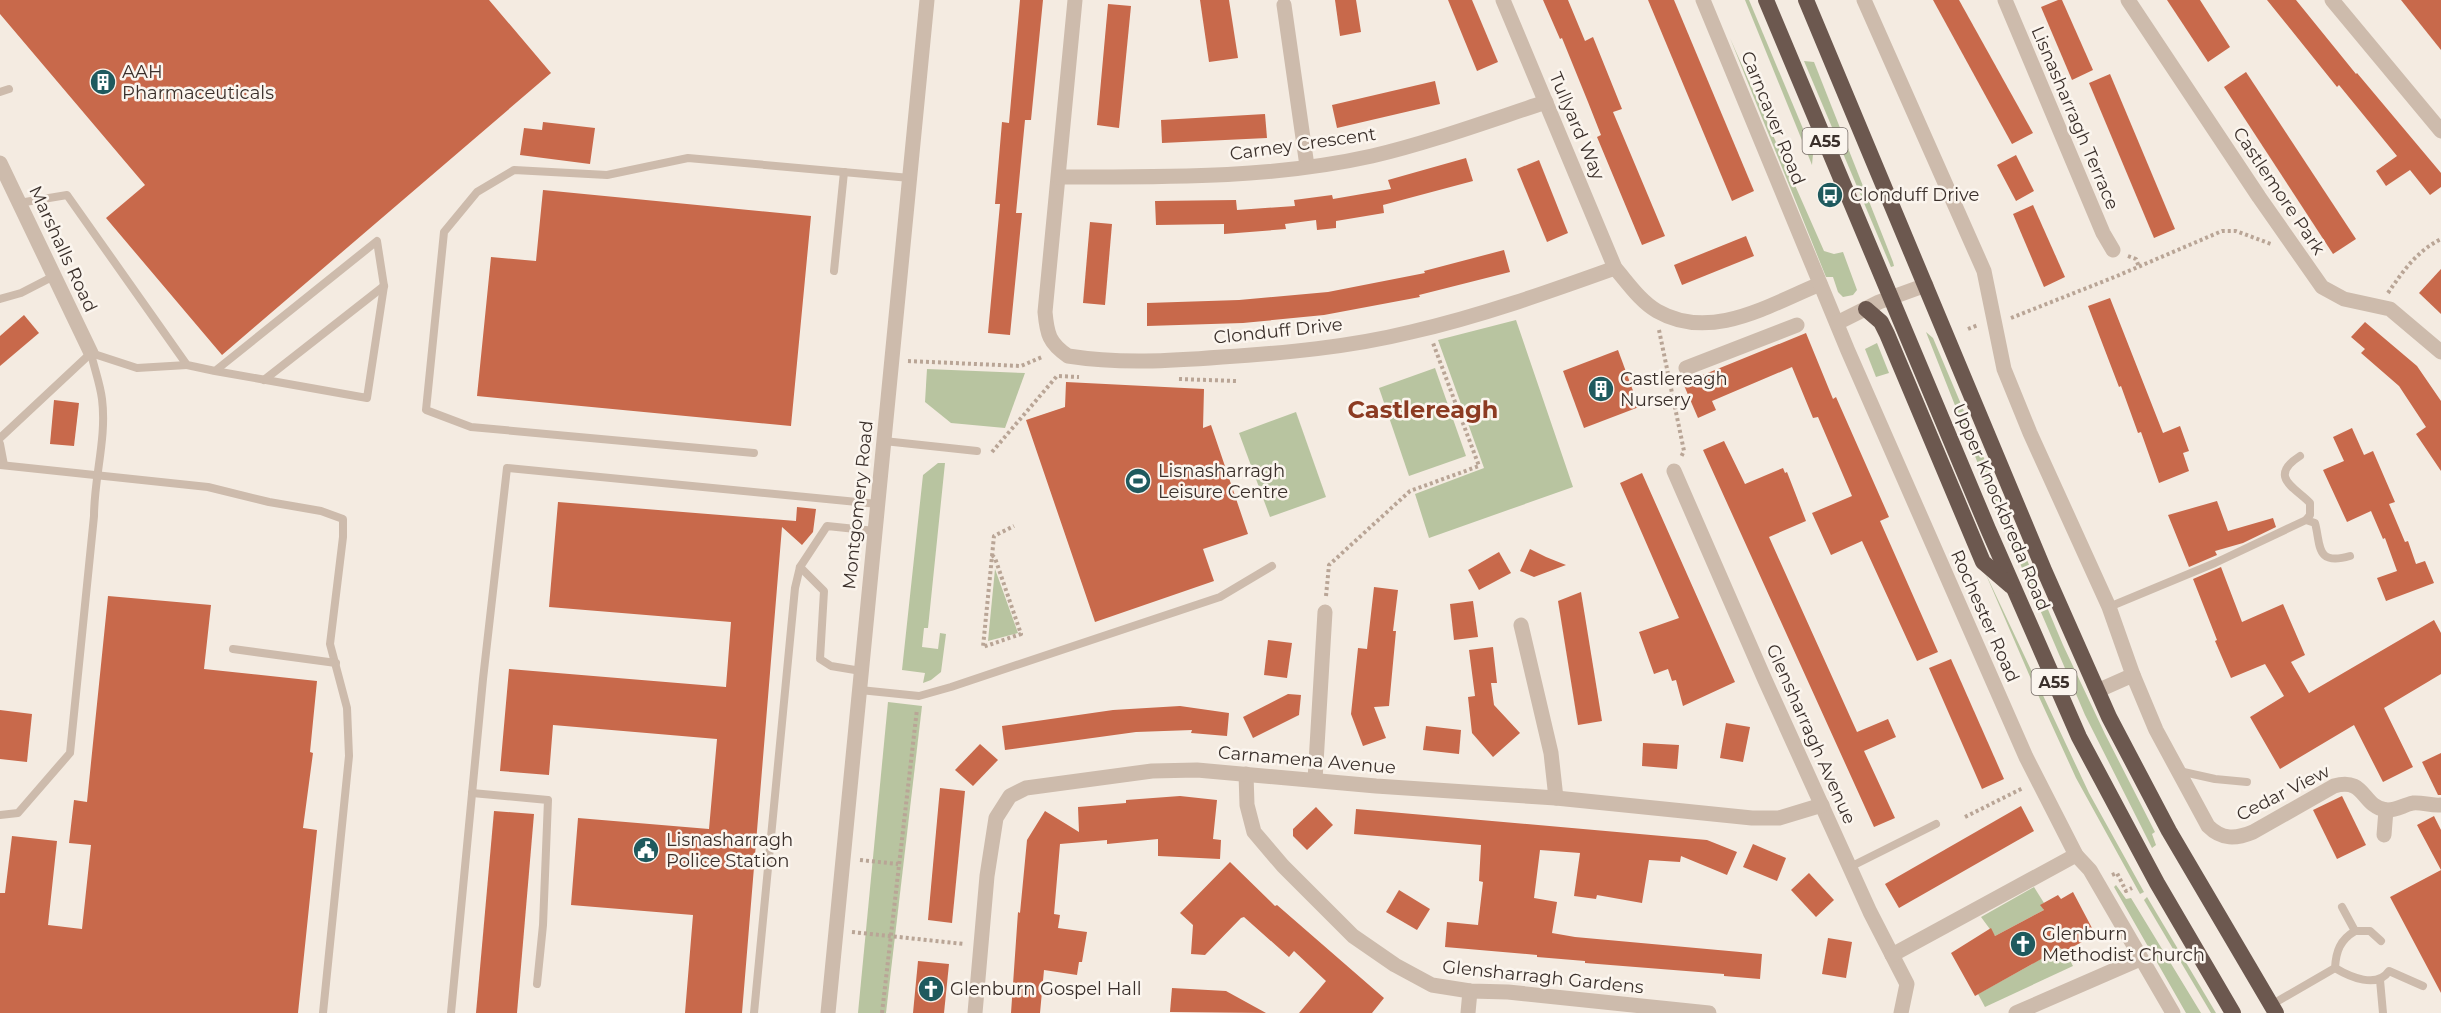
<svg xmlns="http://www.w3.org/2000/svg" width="2441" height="1013" viewBox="0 0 2441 1013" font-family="Montserrat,sans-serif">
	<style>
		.green { fill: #b8c4a0 }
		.building { fill: #c8694b }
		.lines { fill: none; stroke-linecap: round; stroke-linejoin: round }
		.path { stroke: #b9a596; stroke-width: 4; stroke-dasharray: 3 3; stroke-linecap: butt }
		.service { stroke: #cdbbac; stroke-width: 8 }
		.minor { stroke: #cdbbac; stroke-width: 15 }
		.tertiary { stroke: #cdbbac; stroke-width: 15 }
		.trunk { stroke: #6c584f; stroke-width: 16 }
		.labels { text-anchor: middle; stroke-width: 5; stroke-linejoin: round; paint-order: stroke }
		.shield { fill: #fbf5ee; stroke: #756b66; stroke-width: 1.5 }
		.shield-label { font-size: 16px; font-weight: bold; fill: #3b302b }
		.poi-label { font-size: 18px; fill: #3b302b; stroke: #fbf5ee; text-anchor: start }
		.street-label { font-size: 18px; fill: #3b302b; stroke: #fbf5ee }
		.district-label { font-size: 24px; font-weight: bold; fill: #8c3b22; stroke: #fbf5ee }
	</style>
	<rect width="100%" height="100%" fill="#f4ebe1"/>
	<g class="green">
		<polygon points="1745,0 1749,0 1809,143 1813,154 1812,165"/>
		<polygon points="1730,38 1824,251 1834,254 1843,252 1857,290 1853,295 1843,297 1838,292 1833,277 1826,277"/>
		<polygon points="1804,61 1814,62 1893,262 1894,266 1891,267"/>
		<polygon points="1516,320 1573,487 1429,538 1415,494 1484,468 1438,340"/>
		<polygon points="1926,332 1933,338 2063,645 2105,734 2155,832 2152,834 2156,845 2152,848 2085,715 1986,484"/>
		<polygon points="1877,343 1889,373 1876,377 1865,349"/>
		<polygon points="1435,368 1466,456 1409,476 1379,388"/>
		<polygon points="927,369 1025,373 1005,428 951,423 925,402"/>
		<polygon points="1296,412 1326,497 1270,517 1239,433"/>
		<polygon points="938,463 945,463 928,628 924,628 922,647 938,649 940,633 946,634 941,672 931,680 923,683 925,673 902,670 923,475"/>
		<polygon points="995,569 1018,633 988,641"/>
		<polygon points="1984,570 2089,793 2144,892 2140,894 2076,778 2034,686"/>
		<polygon points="888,702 922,706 886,1013 858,1013"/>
		<polygon points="2116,885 2126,899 2131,898 2201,1013 2186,1013 2114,887"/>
		<polygon points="2034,887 2044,903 2041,905 2044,910 1995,936 1981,917"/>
		<polygon points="2147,897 2216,1013 2211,1013 2144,900"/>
		<polygon points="2061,948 2065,951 2073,966 1985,1007 1978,994"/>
	</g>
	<g class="building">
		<polygon points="0,0 489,0 551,73 222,355 106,218 145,185 0,14"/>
		<polygon points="1020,0 1043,0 1031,120 1025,120 1016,213 1022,213 1010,335 988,333 1000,204 995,204 1002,122 1009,123"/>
		<polygon points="1200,0 1229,0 1238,58 1209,62"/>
		<polygon points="1335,0 1356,0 1361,32 1340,36"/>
		<polygon points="1448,0 1472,0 1498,62 1477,71"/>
		<polygon points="1543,0 1568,0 1585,41 1593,37 1622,109 1613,112 1665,236 1642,245 1597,137 1601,135 1588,102 1562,38 1560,39"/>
		<polygon points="1648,0 1674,0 1754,191 1732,201"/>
		<polygon points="1933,0 1959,0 2033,133 2012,144"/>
		<polygon points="2058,0 2062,0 2093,70 2072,80 2041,7"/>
		<polygon points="2167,0 2200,0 2230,47 2208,62"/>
		<polygon points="2267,0 2296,0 2356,74 2357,73 2441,173 2441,187 2430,195 2410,170 2386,186 2376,171 2397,156 2339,85 2337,87"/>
		<polygon points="2401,0 2441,0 2441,50"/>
		<polygon points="1108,4 1131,6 1119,128 1097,125"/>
		<polygon points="2246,72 2356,239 2333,254 2224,87"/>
		<polygon points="2110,74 2175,229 2154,238 2089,83"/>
		<polygon points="1435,81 1440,104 1337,128 1332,105"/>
		<polygon points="1265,114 1267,138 1162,143 1161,120"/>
		<polygon points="543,122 595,128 590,164 520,155 524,128 542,130"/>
		<polygon points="2016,155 2034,191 2016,201 1997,165"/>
		<polygon points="1466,158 1473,181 1383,205 1384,213 1336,221 1336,228 1317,230 1316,220 1285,224 1286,229 1224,234 1224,224 1156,225 1155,201 1236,200 1237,210 1295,206 1294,200 1332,195 1333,199 1391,189 1388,180"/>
		<polygon points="1539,160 1568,233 1547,242 1517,169"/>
		<polygon points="543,190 811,216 791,426 477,396 491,257 536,261"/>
		<polygon points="2033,205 2065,277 2044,287 2013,214"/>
		<polygon points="1090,222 1112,224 1105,305 1083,303"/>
		<polygon points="1746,236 1754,256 1682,285 1674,265"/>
		<polygon points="1504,250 1510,272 1419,295 1420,297 1324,315 1243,323 1147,326 1147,303 1239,300 1328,292 1425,273 1424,271"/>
		<polygon points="2441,269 2441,314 2419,293"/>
		<polygon points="2110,298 2163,433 2180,426 2189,451 2183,453 2189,471 2159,483 2141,432 2138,433 2121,386 2119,387 2088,306"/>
		<polygon points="24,315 39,333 0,366 0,336"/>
		<polygon points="2365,322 2417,366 2441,401 2441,471 2416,434 2426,427 2399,386 2361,353 2365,349 2351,337"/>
		<polygon points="1806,333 1833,399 1836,397 1889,517 1880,521 1938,652 1917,661 1862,541 1831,555 1812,513 1852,496 1818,417 1813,418 1792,367 1712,401 1716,410 1698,418 1683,383"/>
		<polygon points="1618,350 1639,407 1584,428 1563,371"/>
		<polygon points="1066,382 1204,389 1203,428 1211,425 1248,534 1203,549 1214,581 1095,622 1026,420 1065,407"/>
		<polygon points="54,400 79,403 74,446 50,444"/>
		<polygon points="2352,428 2364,455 2373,451 2395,502 2389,504 2405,542 2408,541 2416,564 2425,561 2434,583 2386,601 2377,578 2397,571 2385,538 2383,539 2371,511 2347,522 2323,470 2344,461 2333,437"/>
		<polygon points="1724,441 1745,484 1783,468 1785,473 1787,472 1806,521 1769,537 1857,732 1888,719 1896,737 1864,751 1895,818 1874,827 1703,450"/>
		<polygon points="1642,473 1735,682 1683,706 1676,680 1672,681 1668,669 1654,674 1639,632 1679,618 1620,483"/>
		<polygon points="2217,501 2228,531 2273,518 2276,527 2243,543 2215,551 2217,555 2189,567 2168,515"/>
		<polygon points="558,502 796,521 797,507 816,509 813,532 802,545 782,527 742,1013 685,1013 693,915 571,905 578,818 709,829 717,739 553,725 549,775 500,771 509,669 726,687 731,622 549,607"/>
		<polygon points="1530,549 1546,557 1566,565 1534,577 1520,571"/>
		<polygon points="1499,552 1511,573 1479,590 1468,570"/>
		<polygon points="2221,567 2242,622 2283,604 2305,655 2291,662 2309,693 2434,620 2441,633 2441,674 2384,708 2413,767 2383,782 2354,725 2280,769 2250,717 2284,696 2265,664 2231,678 2215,641 2217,640 2193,579"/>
		<polygon points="1374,587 1398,590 1393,631 1396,631 1389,706 1374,707 1386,738 1363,746 1351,714 1358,648 1367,649"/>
		<polygon points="1581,592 1602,721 1578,725 1558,601"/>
		<polygon points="108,596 211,605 204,669 317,681 310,752 313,753 303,828 317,830 298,1013 0,1013 0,893 5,893 12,836 57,841 48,925 82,929 91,845 69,843 74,800 87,802"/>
		<polygon points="1473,601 1478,637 1454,640 1450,604"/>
		<polygon points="1268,640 1292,643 1287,678 1264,675"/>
		<polygon points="1493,647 1497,683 1491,683 1494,705 1520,733 1493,757 1472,733 1468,697 1475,696 1469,650"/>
		<polygon points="1951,659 2004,779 1982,789 1929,668"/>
		<polygon points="1288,694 1301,695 1299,715 1253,738 1243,717"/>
		<polygon points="1180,706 1229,713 1227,736 1191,733 1192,730 1136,732 1005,750 1002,726 1113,710"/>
		<polygon points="0,710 32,714 27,762 0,759"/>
		<polygon points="1726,723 1750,727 1743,762 1720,758"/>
		<polygon points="1426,726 1461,730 1459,754 1423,750"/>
		<polygon points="1643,743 1679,745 1677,769 1642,766"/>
		<polygon points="980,744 998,760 973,786 955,770"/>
		<polygon points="2441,753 2441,795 2438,795 2422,762"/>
		<polygon points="940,788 965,791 952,923 928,920"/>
		<polygon points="1180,796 1217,800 1213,839 1221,840 1220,859 1158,856 1158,839 1107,844 1107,840 1060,844 1054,914 1060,915 1058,928 1087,932 1082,962 1079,962 1077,975 1044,970 1040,1013 1011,1013 1018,912 1020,913 1027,840 1045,811 1079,832 1078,807 1126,803 1126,800"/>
		<polygon points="2342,796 2366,845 2337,859 2313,810"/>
		<polygon points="2021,806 2034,831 1899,908 1885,884"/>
		<polygon points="1316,807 1333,825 1307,850 1293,836 1293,829"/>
		<polygon points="1356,809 1707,840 1737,852 1727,875 1681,856 1680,862 1649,860 1642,903 1597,895 1596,899 1574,896 1580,853 1540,850 1534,898 1557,902 1552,933 1575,937 1762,954 1760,979 1724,976 1724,974 1585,963 1585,961 1537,957 1537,955 1445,947 1447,922 1478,925 1483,882 1479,881 1481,845 1354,834"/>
		<polygon points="494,811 534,814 517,1013 476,1013"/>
		<polygon points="2434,816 2441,830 2441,993 2390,897 2441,870 2417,825"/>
		<polygon points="1753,844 1786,858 1777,881 1743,867"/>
		<polygon points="1230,862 1275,906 1277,905 1384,998 1372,1013 1299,1013 1326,981 1294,951 1289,957 1244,917 1241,918 1205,955 1191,954 1193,925 1180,913"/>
		<polygon points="1809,873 1834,900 1816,917 1791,890"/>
		<polygon points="1399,890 1430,909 1417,930 1386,912"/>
		<polygon points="2073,892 2092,928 2084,941 2063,952 2061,948 1975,996 1951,953 1991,928 1995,936 2044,910 2040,905 2058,895 2061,899"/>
		<polygon points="1828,938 1852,942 1846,978 1822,974"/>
		<polygon points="918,961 949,964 944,1013 913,1013"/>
		<polygon points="1172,988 1226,991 1266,1013 1170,1012"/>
	</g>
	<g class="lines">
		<g class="path">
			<polyline points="2128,256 2136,259 2139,267"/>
			<path d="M2388,293C2403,271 2417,251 2441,239"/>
			<polyline points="2011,318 2117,276 2222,231 2236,231 2271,244"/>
			<polyline points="1968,329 1978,325"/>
			<polyline points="1659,330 1684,451 1681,457"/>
			<polyline points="908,361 1021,366 1042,357"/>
			<polyline points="1179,379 1236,381"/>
			<polyline points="992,452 1057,376 1079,377"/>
			<polyline points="992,555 995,558 1021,634 983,647 994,536 1014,526"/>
			<polyline points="1326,596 1329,565 1410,491 1479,466 1433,343"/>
			<polyline points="1965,817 2023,788"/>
			<polyline points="860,860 898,864"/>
			<polyline points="2112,875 2117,873 2126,891 2132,888"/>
			<polyline points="852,932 964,944"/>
			<polyline points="882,1013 917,709"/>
		</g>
		<g class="service">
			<polyline points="0,92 9,89"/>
			<polyline points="19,203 67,195 187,365 215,371 377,241 384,286 367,398 215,371"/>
			<polyline points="834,271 844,172"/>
			<polyline points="0,299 21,293 54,276"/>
			<polyline points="91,353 137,368 187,365"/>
			<polyline points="264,380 384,286"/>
			<polyline points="0,438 91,353"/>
			<polyline points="884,441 977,451"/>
			<polyline points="0,444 4,465"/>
			<polyline points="754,453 471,427 426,410 444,232 477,192 514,170 607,175 688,158 910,178"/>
			<path d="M2300,456C2267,477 2296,488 2310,503V515L2306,520L2315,523C2321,545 2315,566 2350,556"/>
			<polyline points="0,465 208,487 269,502 321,511 343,519 343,537 330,644 347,708 349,756 323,1013"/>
			<polyline points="800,567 824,591 820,659 831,666 861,671"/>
			<polyline points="2109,607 2215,563 2306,520"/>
			<polyline points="233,649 336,663"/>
			<polyline points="860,690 919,696 951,687 1220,597 1272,566"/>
			<polyline points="2179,771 2215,779 2247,782"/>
			<polyline points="472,793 548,800 543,925 537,984"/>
			<path d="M0,815L18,813L70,753L94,516C94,477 107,438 102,399C100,383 94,368 91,353"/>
			<polyline points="1850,867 1936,824"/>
			<polyline points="2342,907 2355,931"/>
			<path d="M2335,968C2350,977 2377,989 2389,971L2423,986"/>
			<polyline points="2380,980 2383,1013"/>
			<path d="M2271,1005L2335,968C2336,951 2340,940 2355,931H2370L2381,941"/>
			<polyline points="451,1013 483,679 507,468 878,504"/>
			<polyline points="754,1013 795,588 800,567 827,526 875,531"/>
		</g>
		<g class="minor">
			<path d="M1075,0L1045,312C1047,334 1049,343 1068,356C1119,364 1170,361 1222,357C1285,353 1350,347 1411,332C1481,316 1548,292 1615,268"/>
			<path d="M1503,0L1615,268C1628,283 1640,301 1657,311C1711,342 1769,305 1820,284"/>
			<polyline points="1703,0 1848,351 2026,757 2076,855 2090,870 2173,1013"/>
			<polyline points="1864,0 1984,271 2004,369 2030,433 2109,607 2133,675"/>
			<polyline points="2005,0 2103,233 2113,250"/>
			<polyline points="2128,0 2259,197 2322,287 2344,299 2390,309 2441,352"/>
			<polyline points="2332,0 2441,131"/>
			<polyline points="1284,5 1307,166"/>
			<polyline points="0,163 91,353"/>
			<path d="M1059,177C1163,177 1269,179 1372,156C1431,142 1488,121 1546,102"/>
			<polyline points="1837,323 1879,302 1926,285"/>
			<polyline points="1686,368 1797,325"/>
			<polyline points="1674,471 1765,680 1870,912 1907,984 1901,1013"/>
			<polyline points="1521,625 1551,753 1556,798"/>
			<path d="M2097,691L2133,675L2156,730L2208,826C2222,840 2236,839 2253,832L2334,786C2366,777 2361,806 2386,810C2396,811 2403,805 2413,803C2422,802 2431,806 2441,805"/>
			<polyline points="1246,774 1247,805 1254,832 1283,866 1353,936 1395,965 1432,985 1470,991 1508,992 1709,1013"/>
			<polyline points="1315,780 1325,612"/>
			<polyline points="2384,835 2386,810"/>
			<polyline points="1892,955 2076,855"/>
			<polyline points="975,1013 987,876 996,818 1010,796 1026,788 1152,771 1197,770 1376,786 1556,798 1752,818 1779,818 1822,805"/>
			<polyline points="1468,1013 1470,991"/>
			<polyline points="2016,1013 2140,959"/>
		</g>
		<polyline class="tertiary" points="828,1013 927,0"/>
		<g class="trunk">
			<polyline points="1766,0 1988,529 2079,737 2157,883 2233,1013"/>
			<polyline points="1806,0 2044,570 2109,717 2169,831 2276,1013"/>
			<polyline points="1866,309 1881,322 1887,334 1983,562 2011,586"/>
		</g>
	</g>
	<defs>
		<g id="building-disc" transform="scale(1.35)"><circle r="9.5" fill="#1f5a5e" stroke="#fbf5ee"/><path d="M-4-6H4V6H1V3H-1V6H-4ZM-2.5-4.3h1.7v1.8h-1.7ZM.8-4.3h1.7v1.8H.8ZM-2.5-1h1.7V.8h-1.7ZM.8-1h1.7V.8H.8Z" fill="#fff"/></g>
		<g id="bus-disc" transform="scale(1.35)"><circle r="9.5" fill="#1f5a5e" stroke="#fbf5ee"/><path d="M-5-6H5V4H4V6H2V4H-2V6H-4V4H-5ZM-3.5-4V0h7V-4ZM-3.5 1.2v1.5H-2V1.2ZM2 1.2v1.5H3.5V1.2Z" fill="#fff"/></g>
		<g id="stadium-disc" transform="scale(1.35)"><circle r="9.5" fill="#1f5a5e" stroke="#fbf5ee"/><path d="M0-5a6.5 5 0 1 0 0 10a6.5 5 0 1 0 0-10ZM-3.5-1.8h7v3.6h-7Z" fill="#fff"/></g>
		<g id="civic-disc" transform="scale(1.35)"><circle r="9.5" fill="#1f5a5e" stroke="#fbf5ee"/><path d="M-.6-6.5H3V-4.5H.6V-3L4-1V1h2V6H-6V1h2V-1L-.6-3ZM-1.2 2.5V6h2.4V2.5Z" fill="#fff"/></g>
		<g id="church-disc" transform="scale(1.35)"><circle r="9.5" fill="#1f5a5e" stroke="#fbf5ee"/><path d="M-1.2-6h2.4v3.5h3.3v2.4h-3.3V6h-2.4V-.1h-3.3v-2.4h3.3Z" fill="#fff"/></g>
	</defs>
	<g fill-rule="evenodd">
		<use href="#building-disc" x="103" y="82"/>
		<use href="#bus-disc" x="1830" y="195"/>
		<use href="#building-disc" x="1601" y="389"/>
		<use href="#stadium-disc" x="1138" y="481"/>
		<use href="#civic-disc" x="646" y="850"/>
		<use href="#church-disc" x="2023" y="944"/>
		<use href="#church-disc" x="931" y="989"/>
	</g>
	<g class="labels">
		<g class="shield">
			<rect x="1802.5" y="128" width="45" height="26" rx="4.5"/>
			<rect x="2031.5" y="669" width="45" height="26" rx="4.5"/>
		</g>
		<g class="shield-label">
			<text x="1825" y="147">A55</text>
			<text x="2054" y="688">A55</text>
		</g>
		<g class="poi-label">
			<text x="122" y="78">AAH<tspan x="122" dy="21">Pharmaceuticals</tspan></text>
			<text x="1850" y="201">Clonduff Drive</text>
			<text x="1620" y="385">Castlereagh<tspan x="1620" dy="21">Nursery</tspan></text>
			<text x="1158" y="477">Lisnasharragh<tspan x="1158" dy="21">Leisure Centre</tspan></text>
			<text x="666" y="846">Lisnasharragh<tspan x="666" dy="21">Police Station</tspan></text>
			<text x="2042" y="940">Glenburn<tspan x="2042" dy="21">Methodist Church</tspan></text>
			<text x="950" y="995">Glenburn Gospel Hall</text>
		</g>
		<g class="street-label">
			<text transform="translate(1773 118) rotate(68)" y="6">Carncaver Road</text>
			<text transform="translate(2075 118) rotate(67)" y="6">Lisnasharragh Terrace</text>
			<text transform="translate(1577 126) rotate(67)" y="6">Tullyard Way</text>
			<text transform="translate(1303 144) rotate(-8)" y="6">Carney Crescent</text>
			<text transform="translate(2279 191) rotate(56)" y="6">Castlemore Park</text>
			<text transform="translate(63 249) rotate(65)" y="6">Marshalls Road</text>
			<text transform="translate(1278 331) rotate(-6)" y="6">Clonduff Drive</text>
			<text transform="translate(858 505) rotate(-84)" y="6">Montgomery Road</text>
			<text transform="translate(2001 507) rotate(67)" y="6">Upper Knockbreda Road</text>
			<text transform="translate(1985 616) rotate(66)" y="6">Rochester Road</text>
			<text transform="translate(1811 734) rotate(66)" y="6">Glensharragh Avenue</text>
			<text transform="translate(1307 760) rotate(5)" y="6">Carnamena Avenue</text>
			<text transform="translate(2283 793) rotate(-27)" y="6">Cedar View</text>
			<text transform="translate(1543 977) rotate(6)" y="6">Glensharragh Gardens</text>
		</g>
		<g class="district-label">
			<text x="1423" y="418">Castlereagh</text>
		</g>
	</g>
</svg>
